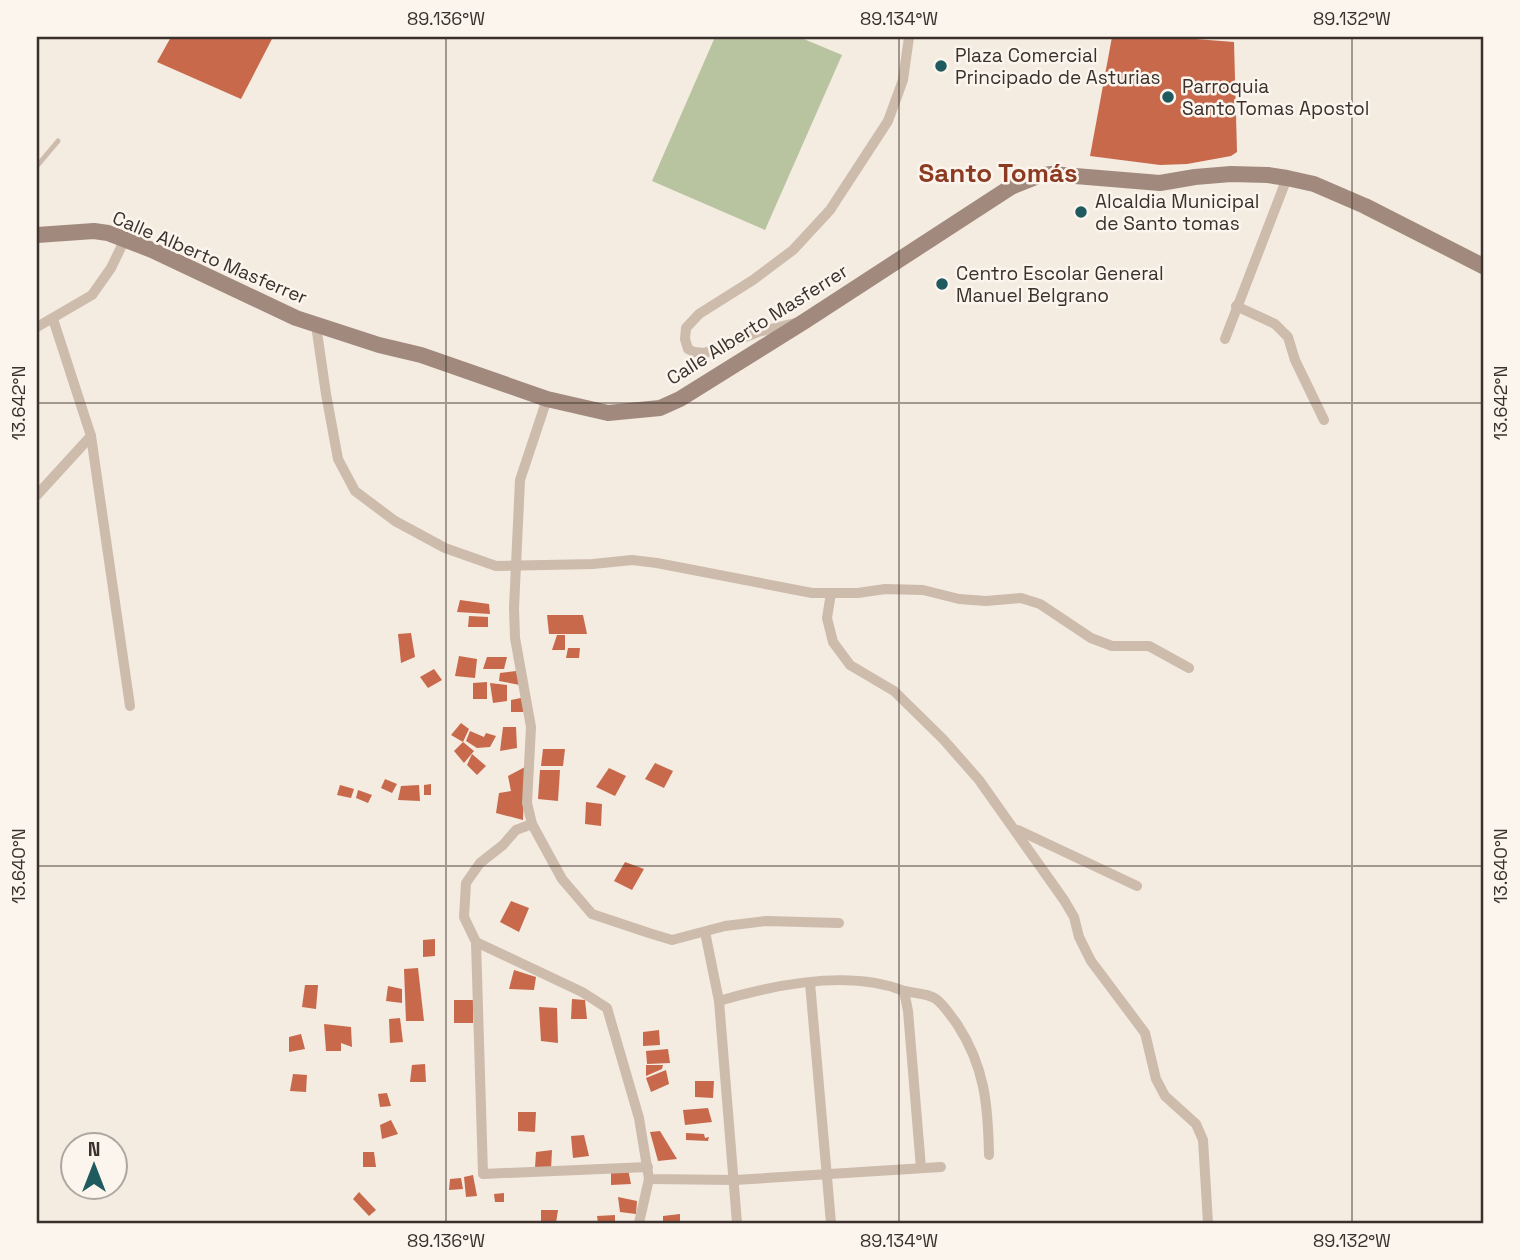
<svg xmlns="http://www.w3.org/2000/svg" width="1520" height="1260" viewBox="0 0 1520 1260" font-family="'Space Grotesk',sans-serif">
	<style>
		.green { fill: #b8c4a0 }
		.building { fill: #c8694b }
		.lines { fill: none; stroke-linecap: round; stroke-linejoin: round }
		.service { stroke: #cdbbac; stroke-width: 5 }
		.minor { stroke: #cdbbac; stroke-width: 10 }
		.secondary { stroke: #a18a7d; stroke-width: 16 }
		.ticks { fill: none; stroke: #3b302b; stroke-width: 2; stroke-opacity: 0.45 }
		.poi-dot { fill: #1f5a5e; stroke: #fbf5ee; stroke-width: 2.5 }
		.labels { text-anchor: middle; stroke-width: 5; stroke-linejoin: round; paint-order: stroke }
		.poi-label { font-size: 19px; fill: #3b302b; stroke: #fbf5ee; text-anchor: start }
		.street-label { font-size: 19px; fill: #3b302b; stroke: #fbf5ee }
		.district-label { font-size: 26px; font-weight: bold; fill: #8c3b22; stroke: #fbf5ee }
		.neatline { fill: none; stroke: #3b302b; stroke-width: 2.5 }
		.ticks-label { font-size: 18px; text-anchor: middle; fill: #3b302b }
	</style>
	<rect width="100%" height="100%" fill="#f4ebe1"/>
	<polygon class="green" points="715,37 799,37 842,55 765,230 652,181"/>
	<g class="building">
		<polygon points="171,37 273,37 241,99 157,62"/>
		<polygon points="1112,37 1170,37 1234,42 1237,152 1231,156 1187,164 1160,165 1090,156"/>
		<polygon points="460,600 489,604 490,614 457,612"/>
		<polygon points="547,615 583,615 587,634 549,634"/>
		<polygon points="469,616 488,617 488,627 468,627"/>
		<polygon points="411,633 415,657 401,663 398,634"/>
		<polygon points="557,635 565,635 565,650 552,650"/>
		<polygon points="568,648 580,648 579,658 566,658"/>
		<polygon points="459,656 477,659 475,678 455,676"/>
		<polygon points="487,657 507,657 504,669 483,669"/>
		<polygon points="434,669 442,680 428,688 420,677"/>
		<polygon points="516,671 520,685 499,681 500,673"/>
		<polygon points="487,682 487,699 473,699 473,683"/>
		<polygon points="490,683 507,685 507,701 493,703"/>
		<polygon points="521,698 524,712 511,712 511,700"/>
		<polygon points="461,723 469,729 463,742 451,735"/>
		<polygon points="503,727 516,727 517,748 500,751"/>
		<polygon points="470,731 484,737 486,733 496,736 490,747 477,748 466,741"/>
		<polygon points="463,742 474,751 464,763 454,751"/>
		<polygon points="543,749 565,749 563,766 541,766"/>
		<polygon points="472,754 486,766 477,775 467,765"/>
		<polygon points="655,763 673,771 664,788 645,779"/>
		<polygon points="525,767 523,820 496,813 499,793 511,791 508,776"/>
		<polygon points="609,768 626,776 615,796 596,787"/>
		<polygon points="540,770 560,770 558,801 538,799"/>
		<polygon points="385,779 397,784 392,793 381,788"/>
		<polygon points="431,784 431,795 424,795 424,785"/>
		<polygon points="340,785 354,789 351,798 337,795"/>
		<polygon points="419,785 420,801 398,800 401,786"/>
		<polygon points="358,790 372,795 368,803 356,798"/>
		<polygon points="586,802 602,804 601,826 585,824"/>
		<polygon points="625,862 644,869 632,890 614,881"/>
		<polygon points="511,901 529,908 519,932 500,922"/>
		<polygon points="435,939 435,956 423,957 423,940"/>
		<polygon points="418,968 424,1021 406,1021 404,969"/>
		<polygon points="514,970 536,977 534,990 509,989"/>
		<polygon points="305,985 318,985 316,1009 302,1007"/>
		<polygon points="388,986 402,989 402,1003 386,1001"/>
		<polygon points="572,999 585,1000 587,1019 571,1019"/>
		<rect x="454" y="1000" width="19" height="23"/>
		<polygon points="539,1007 557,1008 558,1043 541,1041"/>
		<polygon points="400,1018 403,1042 390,1043 389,1019"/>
		<polygon points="324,1024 351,1027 352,1047 341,1043 341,1051 326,1051"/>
		<polygon points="659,1030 660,1045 643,1046 643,1032"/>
		<polygon points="301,1034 305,1049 289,1052 289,1037"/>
		<polygon points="668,1049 670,1063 647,1064 646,1051"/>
		<polygon points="425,1064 426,1082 410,1082 412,1065"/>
		<polygon points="646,1065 663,1065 662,1069 646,1076"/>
		<polygon points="666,1070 669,1084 651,1092 646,1078"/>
		<polygon points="293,1074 307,1075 306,1092 290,1091"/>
		<polygon points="695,1081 714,1081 713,1098 695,1097"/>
		<polygon points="387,1093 391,1106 380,1107 378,1094"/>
		<polygon points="708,1108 712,1122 685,1125 683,1110"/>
		<polygon points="518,1112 536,1112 535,1132 518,1131"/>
		<polygon points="391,1120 398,1134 382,1139 380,1125"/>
		<polygon points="660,1131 677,1159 658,1161 650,1132"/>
		<polygon points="686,1133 704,1134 705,1138 709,1137 708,1141 686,1140"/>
		<polygon points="584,1135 589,1156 573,1158 571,1136"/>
		<polygon points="552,1150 551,1169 535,1168 536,1152"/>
		<polygon points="363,1152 374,1152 376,1167 363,1167"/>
		<polygon points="628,1169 631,1184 611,1185 611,1171"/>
		<polygon points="473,1175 477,1196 466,1197 464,1177"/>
		<polygon points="461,1178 463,1189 449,1190 450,1179"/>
		<polygon points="359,1192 376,1210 369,1216 353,1199"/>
		<polygon points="504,1193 504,1202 495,1202 494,1194"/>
		<polygon points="618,1197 637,1201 636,1214 620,1212"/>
		<polygon points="541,1210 558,1210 556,1223 541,1223"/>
		<polygon points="680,1214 680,1223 663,1223 663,1216"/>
		<polygon points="615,1215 615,1223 598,1223 597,1216"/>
	</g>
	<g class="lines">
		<polyline class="service" points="37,166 58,141"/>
		<g class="minor">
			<polyline points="1236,306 1275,324 1288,337 1295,360 1324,420"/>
			<polyline points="53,319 91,436 130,706"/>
			<polyline points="795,323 758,332 705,353 694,352 688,349 685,339 686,328 699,314 753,280 793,250 830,210 888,121 903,80 909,37"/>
			<polyline points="316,325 326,394 338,459 355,491 395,521 445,548 496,566 593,564 632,560 657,563 812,593 858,593 885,589 923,590 959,599 986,601 1021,598 1040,604 1091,638 1112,646 1149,646 1189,668"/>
			<polyline points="37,327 92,295 111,268 125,239"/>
			<polyline points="1225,339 1287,178"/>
			<polyline points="547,399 520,480 514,608 515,638 531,727 527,803 532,824 562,879 592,914 649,933 672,940 725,926 766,921 839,923"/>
			<polyline points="37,495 91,436"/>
			<polyline points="831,593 827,618 833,642 850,665 894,691 943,739 979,780 1064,900 1074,917 1079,937 1091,961 1145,1033 1156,1079 1165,1096 1196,1124 1203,1140 1208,1223"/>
			<polyline points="532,824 516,830 503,845 480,863 466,883 464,917 476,942 582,992 607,1008 639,1118 649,1179 735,1180 941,1167"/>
			<polyline points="1018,830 1137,886"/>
			<polyline points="705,932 719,1001 737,1223"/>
			<polyline points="476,942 483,1174 648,1167"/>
			<polyline points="810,983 831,1223"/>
			<path d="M904,991C913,993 928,993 936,999C944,1005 951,1016 957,1024C985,1067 988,1105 989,1155"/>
			<path d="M719,1001C773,985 850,969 904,991L908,1011L921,1168"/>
			<polyline points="639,1223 649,1179"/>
		</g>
		<polyline class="secondary" points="37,235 94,231 108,233 152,250 296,318 379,345 421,355 547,399 608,413 660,408 680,399 805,321 1011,187 1038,176 1051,174 1160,183 1195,177 1231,174 1268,175 1287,178 1314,184 1365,206 1483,266"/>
	</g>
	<path class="ticks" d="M446,37V1223M899,37V1223M1352,37V1223M37,403H1483M37,866H1483"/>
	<g class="poi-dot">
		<circle cx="941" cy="66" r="7"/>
		<circle cx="1168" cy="97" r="7"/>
		<circle cx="1081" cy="212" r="7"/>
		<circle cx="942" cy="284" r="7"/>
	</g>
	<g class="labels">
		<g class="poi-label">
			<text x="955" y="62">Plaza Comercial<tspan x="955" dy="22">Principado de Asturias</tspan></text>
			<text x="1182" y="93">Parroquia<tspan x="1182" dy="22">SantoTomas Apostol</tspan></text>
			<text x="1095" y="208">Alcaldia Municipal<tspan x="1095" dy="22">de Santo tomas</tspan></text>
			<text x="956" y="280">Centro Escolar General<tspan x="956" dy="22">Manuel Belgrano</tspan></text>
		</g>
		<g class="street-label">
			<text transform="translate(210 257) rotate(23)" y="7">Calle Alberto Masferrer</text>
			<text transform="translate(757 324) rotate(-32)" y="7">Calle Alberto Masferrer</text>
		</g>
		<g class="district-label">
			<text x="998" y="182">Santo Tomás</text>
		</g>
	</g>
	<rect width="1520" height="1260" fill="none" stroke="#fbf5ee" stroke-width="77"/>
	<g transform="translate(94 1166)"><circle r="33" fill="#fbf5ee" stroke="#aea6a0" stroke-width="2"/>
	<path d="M0-5L12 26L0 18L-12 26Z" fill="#1f5a5e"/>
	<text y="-10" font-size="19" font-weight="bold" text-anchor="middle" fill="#3b302b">N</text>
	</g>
	<rect x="38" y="38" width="1444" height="1184" class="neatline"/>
	<g class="ticks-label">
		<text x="446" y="25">89.136°W</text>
		<text x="899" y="25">89.134°W</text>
		<text x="1352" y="25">89.132°W</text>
		<text transform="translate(19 403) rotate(-90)" y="6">13.642°N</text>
		<text transform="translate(1501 403) rotate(-90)" y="6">13.642°N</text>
		<text transform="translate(19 866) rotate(-90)" y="6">13.640°N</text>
		<text transform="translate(1501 866) rotate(-90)" y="6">13.640°N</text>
		<text x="446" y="1247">89.136°W</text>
		<text x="899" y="1247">89.134°W</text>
		<text x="1352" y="1247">89.132°W</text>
	</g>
</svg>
